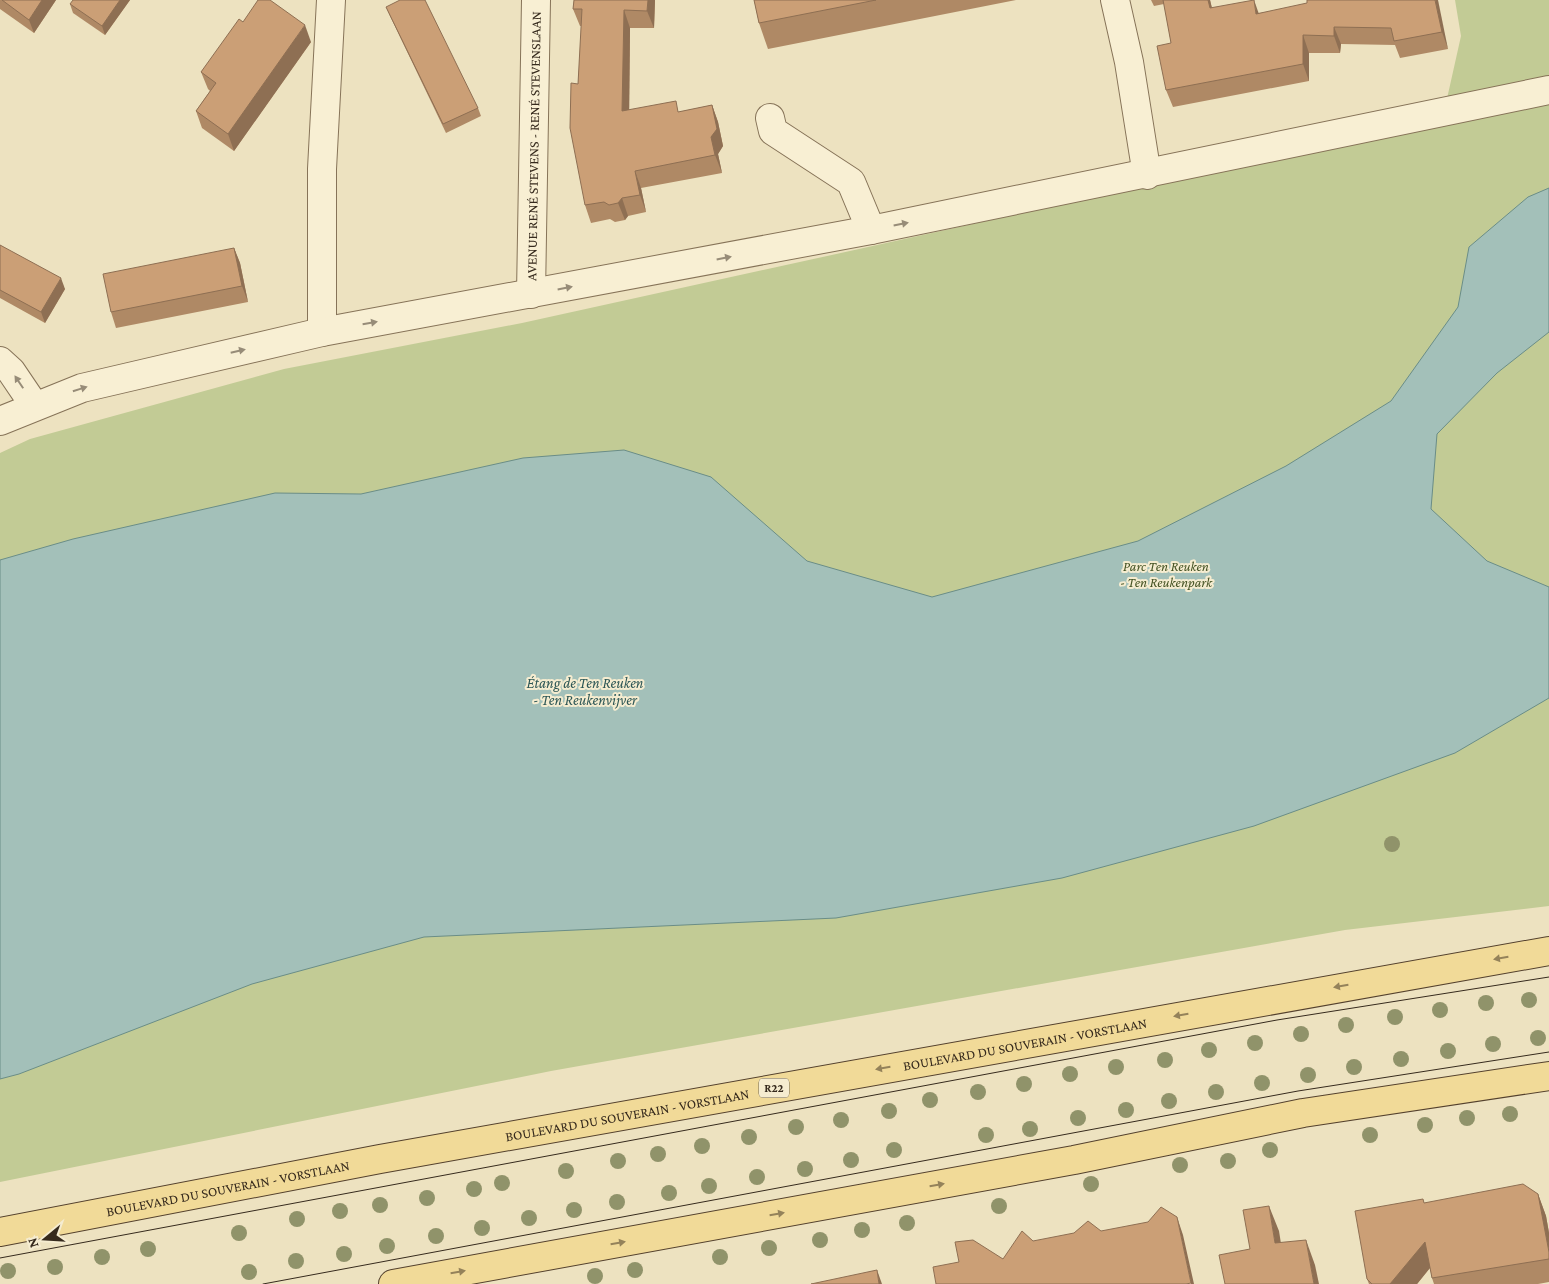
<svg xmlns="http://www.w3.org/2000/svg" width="1549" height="1284" viewBox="0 0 1549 1284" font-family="'Crimson Pro',serif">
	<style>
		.green { fill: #c2cb95 }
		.water { fill: #a3c0b9; stroke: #6a8d87 }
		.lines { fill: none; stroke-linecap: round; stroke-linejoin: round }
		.minor-casing { stroke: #867358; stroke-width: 30 }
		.major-casing { stroke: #54412d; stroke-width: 30 }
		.minor { stroke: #f8efd3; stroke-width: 28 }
		.major { stroke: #f1da98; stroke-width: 28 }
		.tram { stroke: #362a1d; stroke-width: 1 }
		.tree { fill: #90936a }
		.wall { fill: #af8965 }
		.shaded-wall { fill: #8e6f53 }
		.building { fill: #cb9f76; stroke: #8e6f53 }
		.oneway { fill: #978c78 }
		.oneway2 { fill: #94825a }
		.labels { text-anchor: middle; stroke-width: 4; stroke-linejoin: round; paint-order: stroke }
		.shield { fill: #f5ecd0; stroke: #6f6453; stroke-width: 1 }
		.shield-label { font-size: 12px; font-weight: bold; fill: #362a1d }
		.street-label { font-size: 14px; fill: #362a1d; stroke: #f5ecd0 }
		.park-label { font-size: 14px; font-style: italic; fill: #445223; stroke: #f5ecd0 }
		.water-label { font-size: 15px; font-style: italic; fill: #2c5655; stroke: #f5ecd0 }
	</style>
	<rect width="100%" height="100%" fill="#ede2c0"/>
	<polygon class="green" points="1455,0 1549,0 1549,906 1345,930 551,1071 0,1182 0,453 30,439 284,369 522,323 1442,121 1461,36"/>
	<polygon class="water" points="1549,188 1549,332 1497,373 1437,434 1431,509 1487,561 1549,587 1549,698 1455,753 1254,826 1062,878 836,918 424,937 252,984 19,1074 0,1079 0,560 73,539 275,493 361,494 523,458 624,450 711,477 807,561 932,597 1138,541 1286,466 1391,401 1458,307 1469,247 1528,197"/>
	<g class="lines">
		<g class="minor-casing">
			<g id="minor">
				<polyline points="1115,0 1129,62 1147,175"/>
				<polyline points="770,118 773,131 851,182 871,230"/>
				<path id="s1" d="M531,294L536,0"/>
				<polyline points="322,332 322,169 331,0"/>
				<polyline points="0,361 11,371 34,405"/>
				<polyline points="0,421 82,388 322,332 871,230 1549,90"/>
			</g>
		</g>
		<g class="major-casing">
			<g id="major">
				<path id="s2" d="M0,1232L380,1159L1549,951"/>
				<polyline points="393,1284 1074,1160 1303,1113 1549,1076"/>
			</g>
		</g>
		<use href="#minor" class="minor"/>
		<use href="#major" class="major"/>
		<g class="tram">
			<polyline points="0,1258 1277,1020 1549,977"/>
			<polyline points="263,1284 1298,1091 1549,1052"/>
		</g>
	</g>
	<g class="tree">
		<circle cx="1392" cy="844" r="8"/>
		<circle cx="1529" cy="1000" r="8"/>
		<circle cx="1486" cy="1003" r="8"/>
		<circle cx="1440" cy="1010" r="8"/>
		<circle cx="1395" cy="1017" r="8"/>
		<circle cx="1346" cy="1025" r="8"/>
		<circle cx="1301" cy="1034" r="8"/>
		<circle cx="1538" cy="1038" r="8"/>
		<circle cx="1255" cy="1043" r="8"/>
		<circle cx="1493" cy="1044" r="8"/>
		<circle cx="1209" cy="1050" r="8"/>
		<circle cx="1448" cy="1051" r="8"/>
		<circle cx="1401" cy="1059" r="8"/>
		<circle cx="1165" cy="1060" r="8"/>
		<circle cx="1116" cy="1067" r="8"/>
		<circle cx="1354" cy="1067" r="8"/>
		<circle cx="1070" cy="1074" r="8"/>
		<circle cx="1308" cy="1075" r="8"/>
		<circle cx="1262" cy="1083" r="8"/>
		<circle cx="1024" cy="1084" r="8"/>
		<circle cx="978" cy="1092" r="8"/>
		<circle cx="1216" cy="1092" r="8"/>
		<circle cx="930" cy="1100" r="8"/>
		<circle cx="1169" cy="1101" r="8"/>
		<circle cx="1126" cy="1110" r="8"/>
		<circle cx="889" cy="1111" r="8"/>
		<circle cx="1510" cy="1114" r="8"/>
		<circle cx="1078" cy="1118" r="8"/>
		<circle cx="1467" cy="1118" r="8"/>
		<circle cx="841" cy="1120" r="8"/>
		<circle cx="1425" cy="1125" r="8"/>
		<circle cx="796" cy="1127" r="8"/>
		<circle cx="1030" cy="1129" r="8"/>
		<circle cx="986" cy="1135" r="8"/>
		<circle cx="1370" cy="1135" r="8"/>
		<circle cx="749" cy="1137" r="8"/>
		<circle cx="702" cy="1146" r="8"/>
		<circle cx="894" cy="1150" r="8"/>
		<circle cx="1270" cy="1150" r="8"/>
		<circle cx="658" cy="1154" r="8"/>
		<circle cx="851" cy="1160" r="8"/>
		<circle cx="618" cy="1161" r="8"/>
		<circle cx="1228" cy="1161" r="8"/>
		<circle cx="1180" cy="1165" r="8"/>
		<circle cx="805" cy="1169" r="8"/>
		<circle cx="566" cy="1171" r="8"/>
		<circle cx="757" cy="1177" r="8"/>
		<circle cx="502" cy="1183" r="8"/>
		<circle cx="1091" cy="1184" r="8"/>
		<circle cx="709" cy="1186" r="8"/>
		<circle cx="474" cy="1189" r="8"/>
		<circle cx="669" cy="1193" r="8"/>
		<circle cx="427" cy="1198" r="8"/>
		<circle cx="617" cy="1202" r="8"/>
		<circle cx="380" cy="1205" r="8"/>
		<circle cx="999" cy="1206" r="8"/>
		<circle cx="574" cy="1210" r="8"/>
		<circle cx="340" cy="1211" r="8"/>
		<circle cx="529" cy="1218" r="8"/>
		<circle cx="297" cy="1219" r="8"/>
		<circle cx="907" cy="1223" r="8"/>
		<circle cx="482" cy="1228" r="8"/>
		<circle cx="862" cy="1230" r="8"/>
		<circle cx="239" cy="1233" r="8"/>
		<circle cx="436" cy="1236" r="8"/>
		<circle cx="820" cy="1240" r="8"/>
		<circle cx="387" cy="1246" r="8"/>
		<circle cx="769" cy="1248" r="8"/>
		<circle cx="148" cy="1249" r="8"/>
		<circle cx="344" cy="1254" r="8"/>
		<circle cx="102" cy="1257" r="8"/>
		<circle cx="720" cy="1257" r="8"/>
		<circle cx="296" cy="1261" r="8"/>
		<circle cx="55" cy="1267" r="8"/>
		<circle cx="635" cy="1270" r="8"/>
		<circle cx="8" cy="1271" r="8"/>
		<circle cx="249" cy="1272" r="8"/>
		<circle cx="595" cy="1276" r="8"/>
	</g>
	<g class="wall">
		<polygon points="0,0 56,0 34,33 0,9"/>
		<polygon points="130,0 105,35 73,13 70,4"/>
		<polygon points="574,0 655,0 654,28 630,28 629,110 679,112 712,105 718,122 723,146 718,154 722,173 641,188 646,212 628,216 625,220 615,222 610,219 591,223 585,205 578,84 582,26 580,26 573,9"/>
		<polygon points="754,0 1016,0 768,49 759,23"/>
		<polygon points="1151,0 1210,0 1212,8 1259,13 1435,0 1448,49 1400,58 1395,45 1341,44 1340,53 1309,53 1309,81 1173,107 1166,90 1171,43 1164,4 1154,6"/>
		<polygon points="386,7 478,108 481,116 446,133 390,16"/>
		<polygon points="243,22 311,42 234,151 202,128 196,111 210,91 208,89 201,72"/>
		<polygon points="0,245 65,289 45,323 0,298"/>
		<polygon points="234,248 240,263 248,302 116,328 111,312"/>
		<polygon points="1538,1194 1546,1216 1549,1233 1549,1282 1538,1284 1434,1284 1432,1278 1430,1268 1417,1284 1369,1284 1367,1279 1424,1203"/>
	</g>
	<g class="shaded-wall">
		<polygon points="42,0 56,0 34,33 29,20"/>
		<polygon points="120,0 130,0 105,35 102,26"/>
		<polygon points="648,0 655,0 654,28 647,11"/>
		<polygon points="1208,0 1210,0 1216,26 1210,8"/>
		<polygon points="1254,0 1260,17 1256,14"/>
		<polygon points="1435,0 1438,0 1448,49 1442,32"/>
		<polygon points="624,10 630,28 629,129 622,111"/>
		<polygon points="305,25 311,42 234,151 228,134"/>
		<polygon points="1334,27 1341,44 1340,53 1334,36"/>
		<polygon points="1303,35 1309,53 1309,81 1303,64"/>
		<polygon points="712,105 718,122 723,146 718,154 722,173 715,155 711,137"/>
		<polygon points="635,171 641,188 646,212 640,195"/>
		<polygon points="622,198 628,216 625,220 618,203"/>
		<polygon points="234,248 240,263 248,302 242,286"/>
		<polygon points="61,278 65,289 45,323 41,312"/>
		<polygon points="1538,1194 1546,1216 1549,1233 1549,1252"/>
		<polygon points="1269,1206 1279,1231 1285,1269 1275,1243"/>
		<polygon points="1177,1217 1183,1235 1194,1284 1191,1284 1191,1283"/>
		<polygon points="1306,1240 1315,1265 1319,1284 1314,1284"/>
		<polygon points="1425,1242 1433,1264 1417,1284 1390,1284"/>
		<polygon points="877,1270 882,1284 879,1284"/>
	</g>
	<g class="building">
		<polygon points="2,0 42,0 29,20"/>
		<polygon points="73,0 120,0 102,26 70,4"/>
		<polygon points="258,0 270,0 305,25 228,134 196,111 216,83 201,72 239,19 243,22"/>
		<polygon points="400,0 425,0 478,108 443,124 386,7"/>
		<polygon points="574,0 648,0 647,11 624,10 622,111 676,101 678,112 712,105 717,129 711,137 715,155 635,171 640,195 622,198 618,203 609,205 604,202 585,205 570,128 571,83 578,84 582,9 573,9"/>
		<polygon points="754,0 876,0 759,23"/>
		<polygon points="1163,0 1208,0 1210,8 1254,0 1256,14 1307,3 1307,0 1435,0 1442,32 1394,41 1391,28 1334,27 1334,36 1303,35 1303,64 1166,90 1157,46 1171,43"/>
		<polygon points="0,245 61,278 41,312 0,290"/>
		<polygon points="234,248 242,286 111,312 103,274"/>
		<polygon points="1523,1184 1538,1194 1549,1252 1549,1259 1432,1278 1425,1242 1390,1284 1372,1284 1367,1279 1355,1211 1423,1199 1424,1203"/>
		<polygon points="1269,1206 1275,1243 1306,1240 1314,1284 1225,1284 1219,1255 1250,1249 1243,1210"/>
		<polygon points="1161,1207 1177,1217 1191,1283 1186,1284 936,1284 933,1267 959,1262 955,1242 973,1240 1003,1259 1022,1231 1033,1241 1074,1233 1088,1221 1101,1231 1148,1222"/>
		<polygon points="877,1270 879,1284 811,1284"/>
	</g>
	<defs><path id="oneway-solid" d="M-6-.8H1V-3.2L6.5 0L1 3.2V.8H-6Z" transform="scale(1.25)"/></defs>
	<g class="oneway">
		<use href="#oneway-solid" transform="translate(901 224) rotate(-11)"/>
		<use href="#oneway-solid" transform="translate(724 258) rotate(-11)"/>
		<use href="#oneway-solid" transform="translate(565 288) rotate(-11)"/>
		<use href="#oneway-solid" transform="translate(370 323) rotate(-10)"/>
		<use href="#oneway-solid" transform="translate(238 351) rotate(-13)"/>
		<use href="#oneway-solid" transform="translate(19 382) rotate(-124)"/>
		<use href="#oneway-solid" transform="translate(80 389) rotate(-18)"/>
	</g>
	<g class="oneway2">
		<use href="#oneway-solid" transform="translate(1501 958) rotate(170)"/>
		<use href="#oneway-solid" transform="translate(1341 986) rotate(170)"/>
		<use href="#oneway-solid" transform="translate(1181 1015) rotate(170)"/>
		<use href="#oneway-solid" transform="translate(883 1068) rotate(170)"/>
		<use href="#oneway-solid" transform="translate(937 1185) rotate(-10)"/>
		<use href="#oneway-solid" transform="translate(777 1214) rotate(-10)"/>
		<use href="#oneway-solid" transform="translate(618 1243) rotate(-10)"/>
		<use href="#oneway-solid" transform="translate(458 1272) rotate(-10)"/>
	</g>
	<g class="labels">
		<rect class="shield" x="759" y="1078.5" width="30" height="19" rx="4"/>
		<g class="shield-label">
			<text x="774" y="1092">R22</text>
		</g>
		<g class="street-label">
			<text dy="5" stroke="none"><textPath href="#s1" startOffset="148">AVENUE RENÉ STEVENS - RENÉ STEVENSLAAN</textPath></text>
			<text dy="5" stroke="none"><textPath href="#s2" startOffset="1042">BOULEVARD DU SOUVERAIN - VORSTLAAN</textPath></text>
			<text dy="5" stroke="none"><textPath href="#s2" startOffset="638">BOULEVARD DU SOUVERAIN - VORSTLAAN</textPath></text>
			<text dy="5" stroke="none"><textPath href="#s2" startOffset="232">BOULEVARD DU SOUVERAIN - VORSTLAAN</textPath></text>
		</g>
		<g class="park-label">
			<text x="1166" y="571">Parc Ten Reuken<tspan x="1166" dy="16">- Ten Reukenpark</tspan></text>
		</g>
		<g class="water-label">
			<text x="585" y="688">Étang de Ten Reuken<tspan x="585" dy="17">- Ten Reukenvijver</tspan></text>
		</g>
	</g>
	<g transform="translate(45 1239) rotate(252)" stroke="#f5ecd0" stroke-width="4" paint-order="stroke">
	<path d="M0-4L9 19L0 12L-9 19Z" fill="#362a1d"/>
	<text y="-8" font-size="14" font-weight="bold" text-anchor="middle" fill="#362a1d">N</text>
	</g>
</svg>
